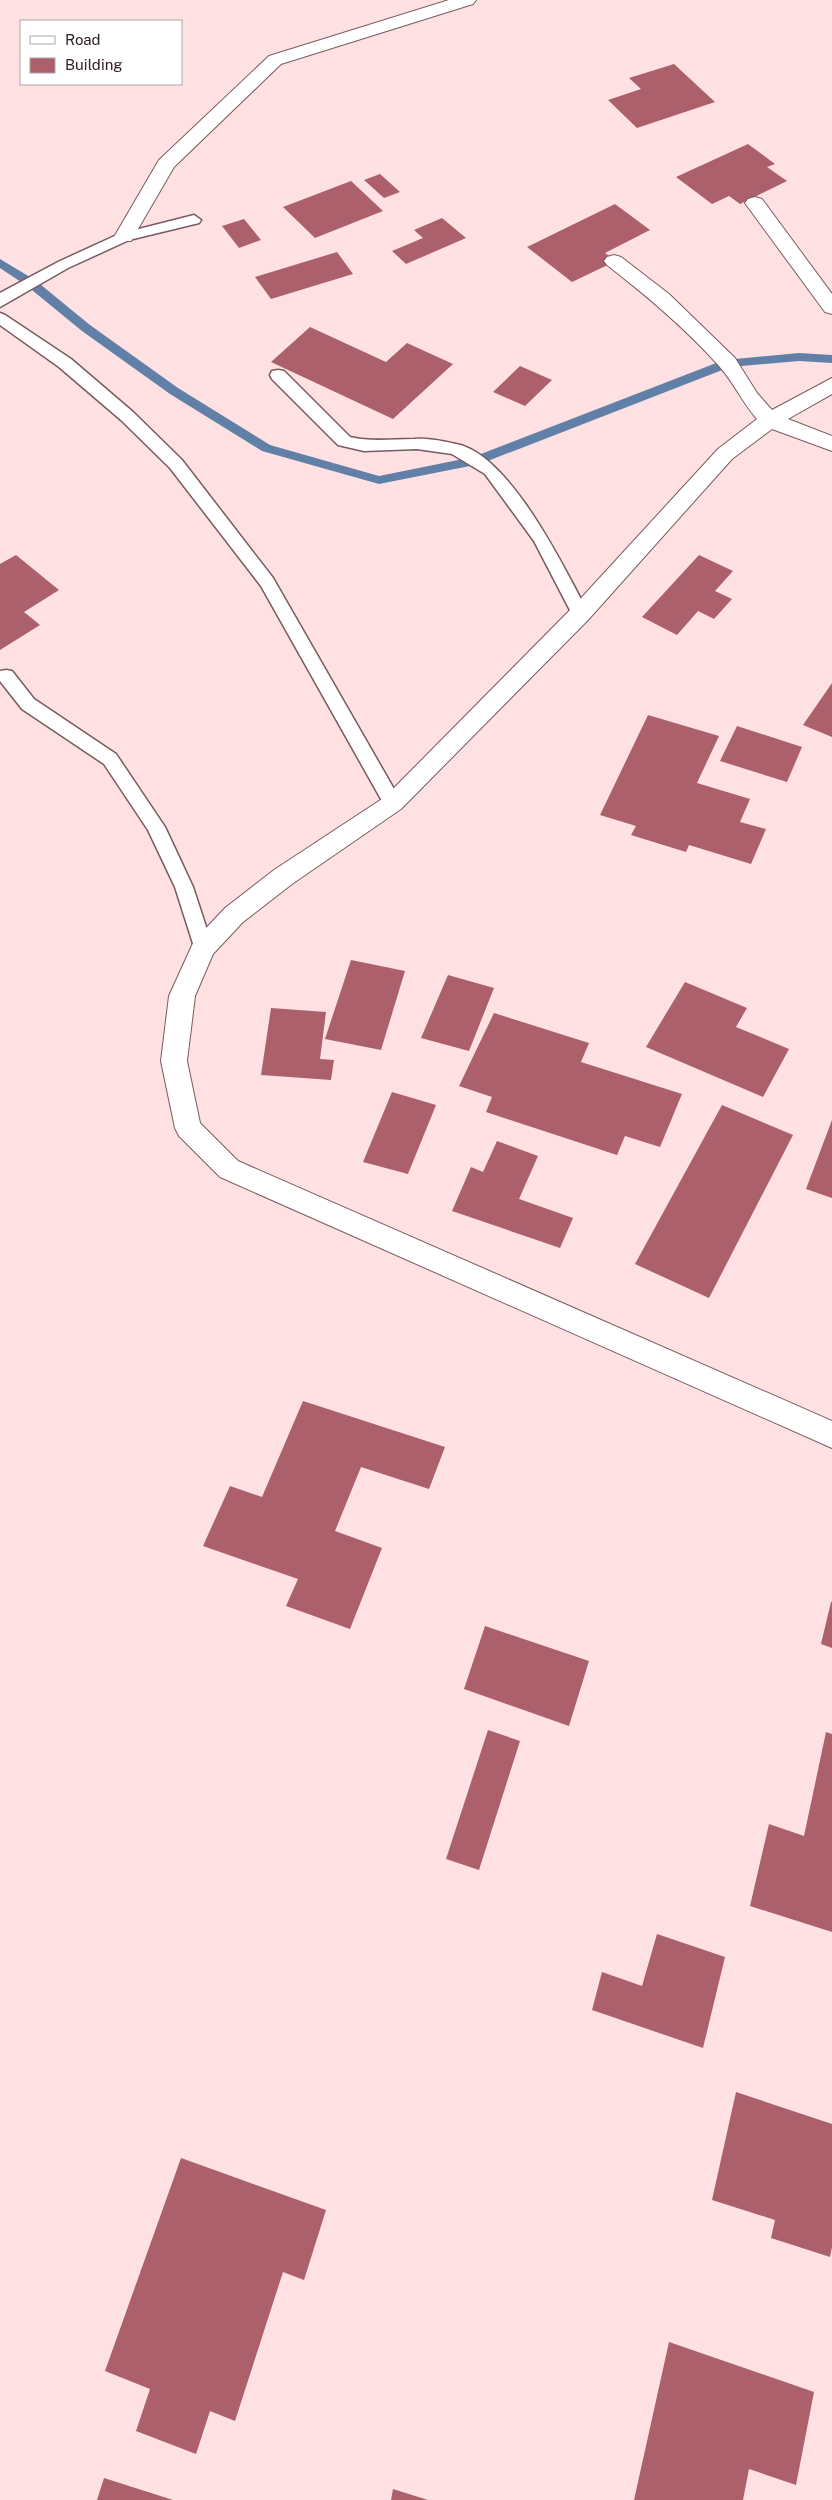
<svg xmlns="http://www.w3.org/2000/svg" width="832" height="2500" viewBox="0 0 832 2500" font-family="'Public Sans',sans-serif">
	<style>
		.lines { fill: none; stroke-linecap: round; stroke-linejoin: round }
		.stream { fill: #6080a7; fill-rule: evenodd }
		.building { fill: #ab606c }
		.lane-casing { stroke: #795a5d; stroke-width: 3 }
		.street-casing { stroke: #795a5d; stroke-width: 2 }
		.lane { fill: #fff; fill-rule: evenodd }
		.street { fill: #fff; fill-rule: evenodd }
	</style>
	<rect width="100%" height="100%" fill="#ffe1e4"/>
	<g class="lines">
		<polygon class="stream" points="0,259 35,280 90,325 178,388 270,445 379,476 473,457 724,360 799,353 832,355 832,363 799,361 730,367 480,464 379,484 262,451 170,394 82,331 27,286 0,268"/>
	</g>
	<g class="building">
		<polygon points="674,64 715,102 637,128 608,100 641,89 629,78"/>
		<polygon points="748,144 775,164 767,167 787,181 740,204 729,196 712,204 676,177"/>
		<polygon points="380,174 400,192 384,198 364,180"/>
		<polygon points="351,181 383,211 315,238 283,207"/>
		<polygon points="615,204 650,230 605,253 616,261 572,282 527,247"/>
		<polygon points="442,218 466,238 406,264 392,251 423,238 414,230"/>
		<polygon points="244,219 261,240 239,248 222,226"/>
		<polygon points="337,252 353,274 271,299 255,277"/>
		<polygon points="310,327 386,362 407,343 453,364 393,419 271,362"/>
		<polygon points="520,366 552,380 525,406 493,392"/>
		<polygon points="16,555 59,590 24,612 40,625 0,650 0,564"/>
		<polygon points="699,555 733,571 715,591 732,599 714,619 698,611 677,635 642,617"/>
		<polygon points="832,683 832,737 803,725"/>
		<polygon points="648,715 719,736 697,783 750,799 740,822 766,829 751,864 689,845 686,852 631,835 636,826 600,815"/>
		<polygon points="737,726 802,747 787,782 720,761"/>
		<polygon points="351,960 405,971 381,1050 325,1039"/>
		<polygon points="448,975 494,988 469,1051 421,1038"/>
		<polygon points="685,982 747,1008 736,1027 789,1049 763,1097 646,1047"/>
		<polygon points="271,1008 326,1012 320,1059 334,1060 331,1080 261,1075"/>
		<polygon points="494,1013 589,1043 581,1062 682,1094 660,1147 625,1136 617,1155 486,1112 492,1097 459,1086"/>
		<polygon points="392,1092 436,1105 408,1174 363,1162"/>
		<polygon points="722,1105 793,1135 709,1298 635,1264"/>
		<polygon points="832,1120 832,1198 806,1189"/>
		<polygon points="497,1141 538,1156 519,1199 573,1218 560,1248 452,1211 471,1167 483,1172"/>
		<polygon points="303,1401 445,1447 429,1489 361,1467 335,1531 382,1548 350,1629 286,1606 298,1579 203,1546 230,1486 262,1497"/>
		<polygon points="831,1602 832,1602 832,1648 821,1644"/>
		<polygon points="485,1626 589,1661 569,1726 464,1689"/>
		<polygon points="488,1730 520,1741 479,1870 446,1859"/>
		<polygon points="826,1732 832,1734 832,1932 750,1906 769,1824 804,1836"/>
		<polygon points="657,1934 725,1957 703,2048 592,2010 602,1972 642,1986"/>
		<polygon points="736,2092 832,2124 832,2247 830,2257 771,2238 775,2220 712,2200"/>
		<polygon points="181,2158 326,2210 304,2280 283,2272 235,2421 210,2411 196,2454 136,2431 150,2389 105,2371"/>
		<polygon points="669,2342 814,2392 796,2485 749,2469 743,2500 634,2500"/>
		<polygon points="104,2478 173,2500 97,2500"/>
		<polygon points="393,2489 428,2500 391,2500"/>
	</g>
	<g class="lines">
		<g class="lane-casing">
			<g id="lane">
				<polygon points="194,215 201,220 199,223 129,240 68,268 0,307 0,293 58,262 119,234"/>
				<polygon points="0,313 5,315 71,359 133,412 182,460 273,578 402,803 400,808 393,810 386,808 261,586 170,468 121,420 59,367 0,325"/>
				<path d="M278,370L284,371L350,437C371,442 392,439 414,439C427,438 443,441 456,444C510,454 564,568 589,614L586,618L580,620L574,618L534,541L485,474L452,454L417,449L364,451L338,445L272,379L270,375L272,371Z"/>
				<polygon points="6,670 12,671 34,699 116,754 165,827 193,887 213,948 210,953 203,956 196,953 175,887 148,830 104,764 22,709 0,681 0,671"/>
			</g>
		</g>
		<g class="street-casing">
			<g id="street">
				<polygon points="449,0 476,0 473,4 281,64 174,167 131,241 117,241 114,237 159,160 269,56"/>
				<polygon points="755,197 762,199 832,294 832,314 825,312 745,203 748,199"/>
				<path d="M614,255L621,257L669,294L735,358L757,393L772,410L832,378V394L788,419L832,436V451L772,429L732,459L588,620L401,809L292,884L243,922L213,954L195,996L187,1061L200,1123L238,1161L832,1421V1448L220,1177L179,1136L175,1128L161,1061L169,996L194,941L225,908L274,870L385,797L572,608L718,449L757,419C742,402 733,381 719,366C685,328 647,296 607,265L604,261L607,257Z"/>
			</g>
		</g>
		<use href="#lane" class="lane"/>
		<use href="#street" class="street"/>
	</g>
	<rect x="20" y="20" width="162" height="65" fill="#ffffff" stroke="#aca7a7"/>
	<rect x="30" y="36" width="25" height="8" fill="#ffffff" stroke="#aca7a7"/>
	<text x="65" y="45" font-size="15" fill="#302224">Road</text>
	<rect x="30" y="58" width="25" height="15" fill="#ab606c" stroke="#aca7a7"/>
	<text x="65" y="70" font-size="15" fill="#302224">Building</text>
</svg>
